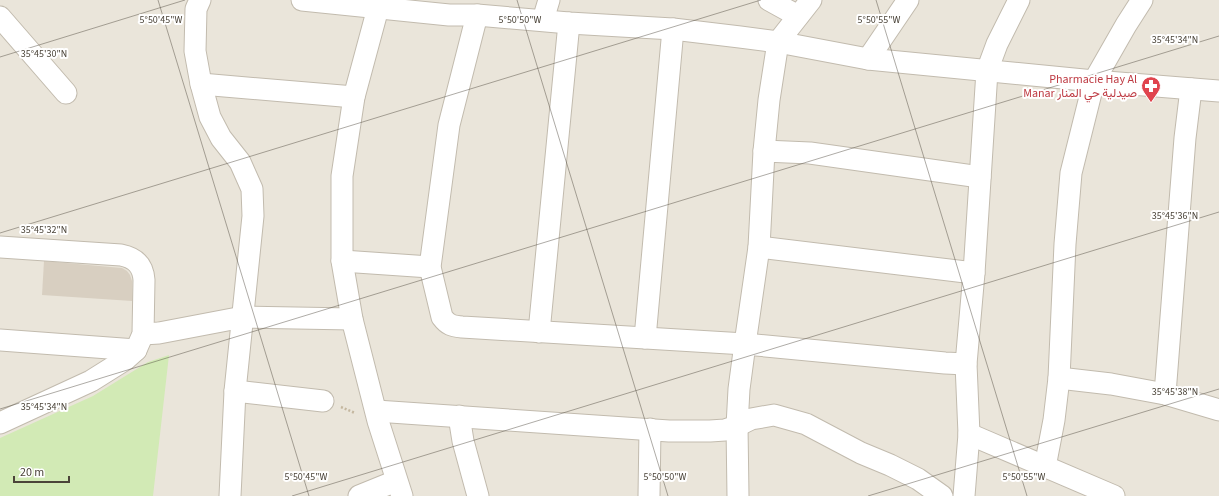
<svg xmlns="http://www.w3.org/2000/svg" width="1219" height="496" viewBox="0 0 1219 496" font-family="'Source Sans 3',Vazirmatn,sans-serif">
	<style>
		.residential { fill: #eae5da }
		.green { fill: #d2eab5 }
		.building { fill: #d8cfc1 }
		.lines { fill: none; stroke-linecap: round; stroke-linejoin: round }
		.minor-casing { stroke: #c2bbae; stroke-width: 23 }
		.path { stroke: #c4b79f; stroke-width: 2.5; stroke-dasharray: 2 2; stroke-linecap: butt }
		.minor { stroke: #fff; stroke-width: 21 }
		.ticks { fill: none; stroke: #4b4439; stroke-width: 1; stroke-opacity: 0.45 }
		.labels { text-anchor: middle; stroke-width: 4; stroke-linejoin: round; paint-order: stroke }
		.health-label { font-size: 12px; fill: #be3a42; stroke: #fff; text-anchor: end }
		.ticks-label { font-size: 10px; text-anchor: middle; fill: #4b4439; stroke: #fff; stroke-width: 4; stroke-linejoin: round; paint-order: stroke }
	</style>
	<rect width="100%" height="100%" fill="#f6f3ec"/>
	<rect class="residential" x="0" y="0" width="1219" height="496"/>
	<polygon class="green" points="169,355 153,496 0,496 0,438 93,396 148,362"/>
	<polygon class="building" points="44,261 122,268 127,271 130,275 132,281 132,301 42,295"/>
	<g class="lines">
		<g class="minor-casing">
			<g id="minor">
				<polyline points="200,0 196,9 195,51 201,84 210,117 221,138 240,162 252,189 253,216 235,391 230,496"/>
				<polyline points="302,0 449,15 477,15 569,23 673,29 740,37 778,42 868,59 1094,81 1219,91"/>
				<polyline points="769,0 798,16"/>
				<polyline points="378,8 354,97 342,176 342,261 352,319 378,421 402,496"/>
				<path d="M477,15L449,125L430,267L442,317C448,325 452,326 462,327L745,344L945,363L966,364"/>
				<polyline points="0,17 66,93"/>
				<polyline points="543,20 549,0"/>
				<polyline points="868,59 908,0"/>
				<polyline points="201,84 354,97"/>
				<polyline points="764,151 810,153 980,177"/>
				<path d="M0,247L121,255C136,258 143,266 144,280L143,334L136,350L126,359L91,381L0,423"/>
				<polyline points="759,247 974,273"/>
				<polyline points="342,261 430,267"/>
				<polyline points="539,332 569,23"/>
				<polyline points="143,334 159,333 243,317 352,319"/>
				<polyline points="645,338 673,29"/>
				<polyline points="0,340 136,350"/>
				<polyline points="1059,378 1111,384 1165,394 1219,410"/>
				<polyline points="235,391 323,401"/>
				<polyline points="1165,394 1185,138 1191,89"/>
				<polyline points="376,411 669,431 710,431 725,430 737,426 751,419 774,415 806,424 861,453 890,465 918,479 942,496"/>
				<polyline points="459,416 463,441 478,496"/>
				<polyline points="969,434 1114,496"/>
				<polyline points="1045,467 1054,420 1059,378 1065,244 1071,173 1094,81 1126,25 1142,0"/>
				<polyline points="359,496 396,481"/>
				<polyline points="649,496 650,429"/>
				<polyline points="738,496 737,426 739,389 745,344 759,247 764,151 769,100 778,42 811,0"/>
				<polyline points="964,496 969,434 966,364 974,273 987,71 997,44 1019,0"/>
			</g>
		</g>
		<polyline class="path" points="341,407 355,413"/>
		<use href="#minor" class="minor"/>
	</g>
	<path class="ticks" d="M158,0L309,496M517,0L668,496M876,0L1027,496M0,57L185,0M0,233L761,0M0,409L1219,36M292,496L1219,212M868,496L1219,389"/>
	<defs>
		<g id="pharmacy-pin" transform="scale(1)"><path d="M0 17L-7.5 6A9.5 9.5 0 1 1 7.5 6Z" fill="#e0444e" stroke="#fff"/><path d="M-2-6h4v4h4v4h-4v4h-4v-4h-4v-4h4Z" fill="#fff"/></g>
	</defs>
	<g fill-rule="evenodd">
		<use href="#pharmacy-pin" x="1151" y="86"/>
	</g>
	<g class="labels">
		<g class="health-label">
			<text x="1137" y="83">Pharmacie Hay Al<tspan x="1137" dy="14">Manar صيدلية حي المنار</tspan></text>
		</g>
	</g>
	<g class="ticks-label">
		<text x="161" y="23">5°50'45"W</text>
		<text x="520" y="23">5°50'50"W</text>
		<text x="879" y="23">5°50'55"W</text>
		<text x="1175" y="43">35°45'34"N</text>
		<text x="44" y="57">35°45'30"N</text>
		<text x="1175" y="219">35°45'36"N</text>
		<text x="44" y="233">35°45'32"N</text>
		<text x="1175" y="395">35°45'38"N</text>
		<text x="44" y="410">35°45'34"N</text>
		<text x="306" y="480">5°50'45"W</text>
		<text x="665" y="480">5°50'50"W</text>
		<text x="1024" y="480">5°50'55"W</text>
	</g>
	<path d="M14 476v6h55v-6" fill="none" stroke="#4b4439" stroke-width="2"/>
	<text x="20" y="476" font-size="12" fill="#4b4439" stroke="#ffffff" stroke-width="3" paint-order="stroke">20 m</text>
</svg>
